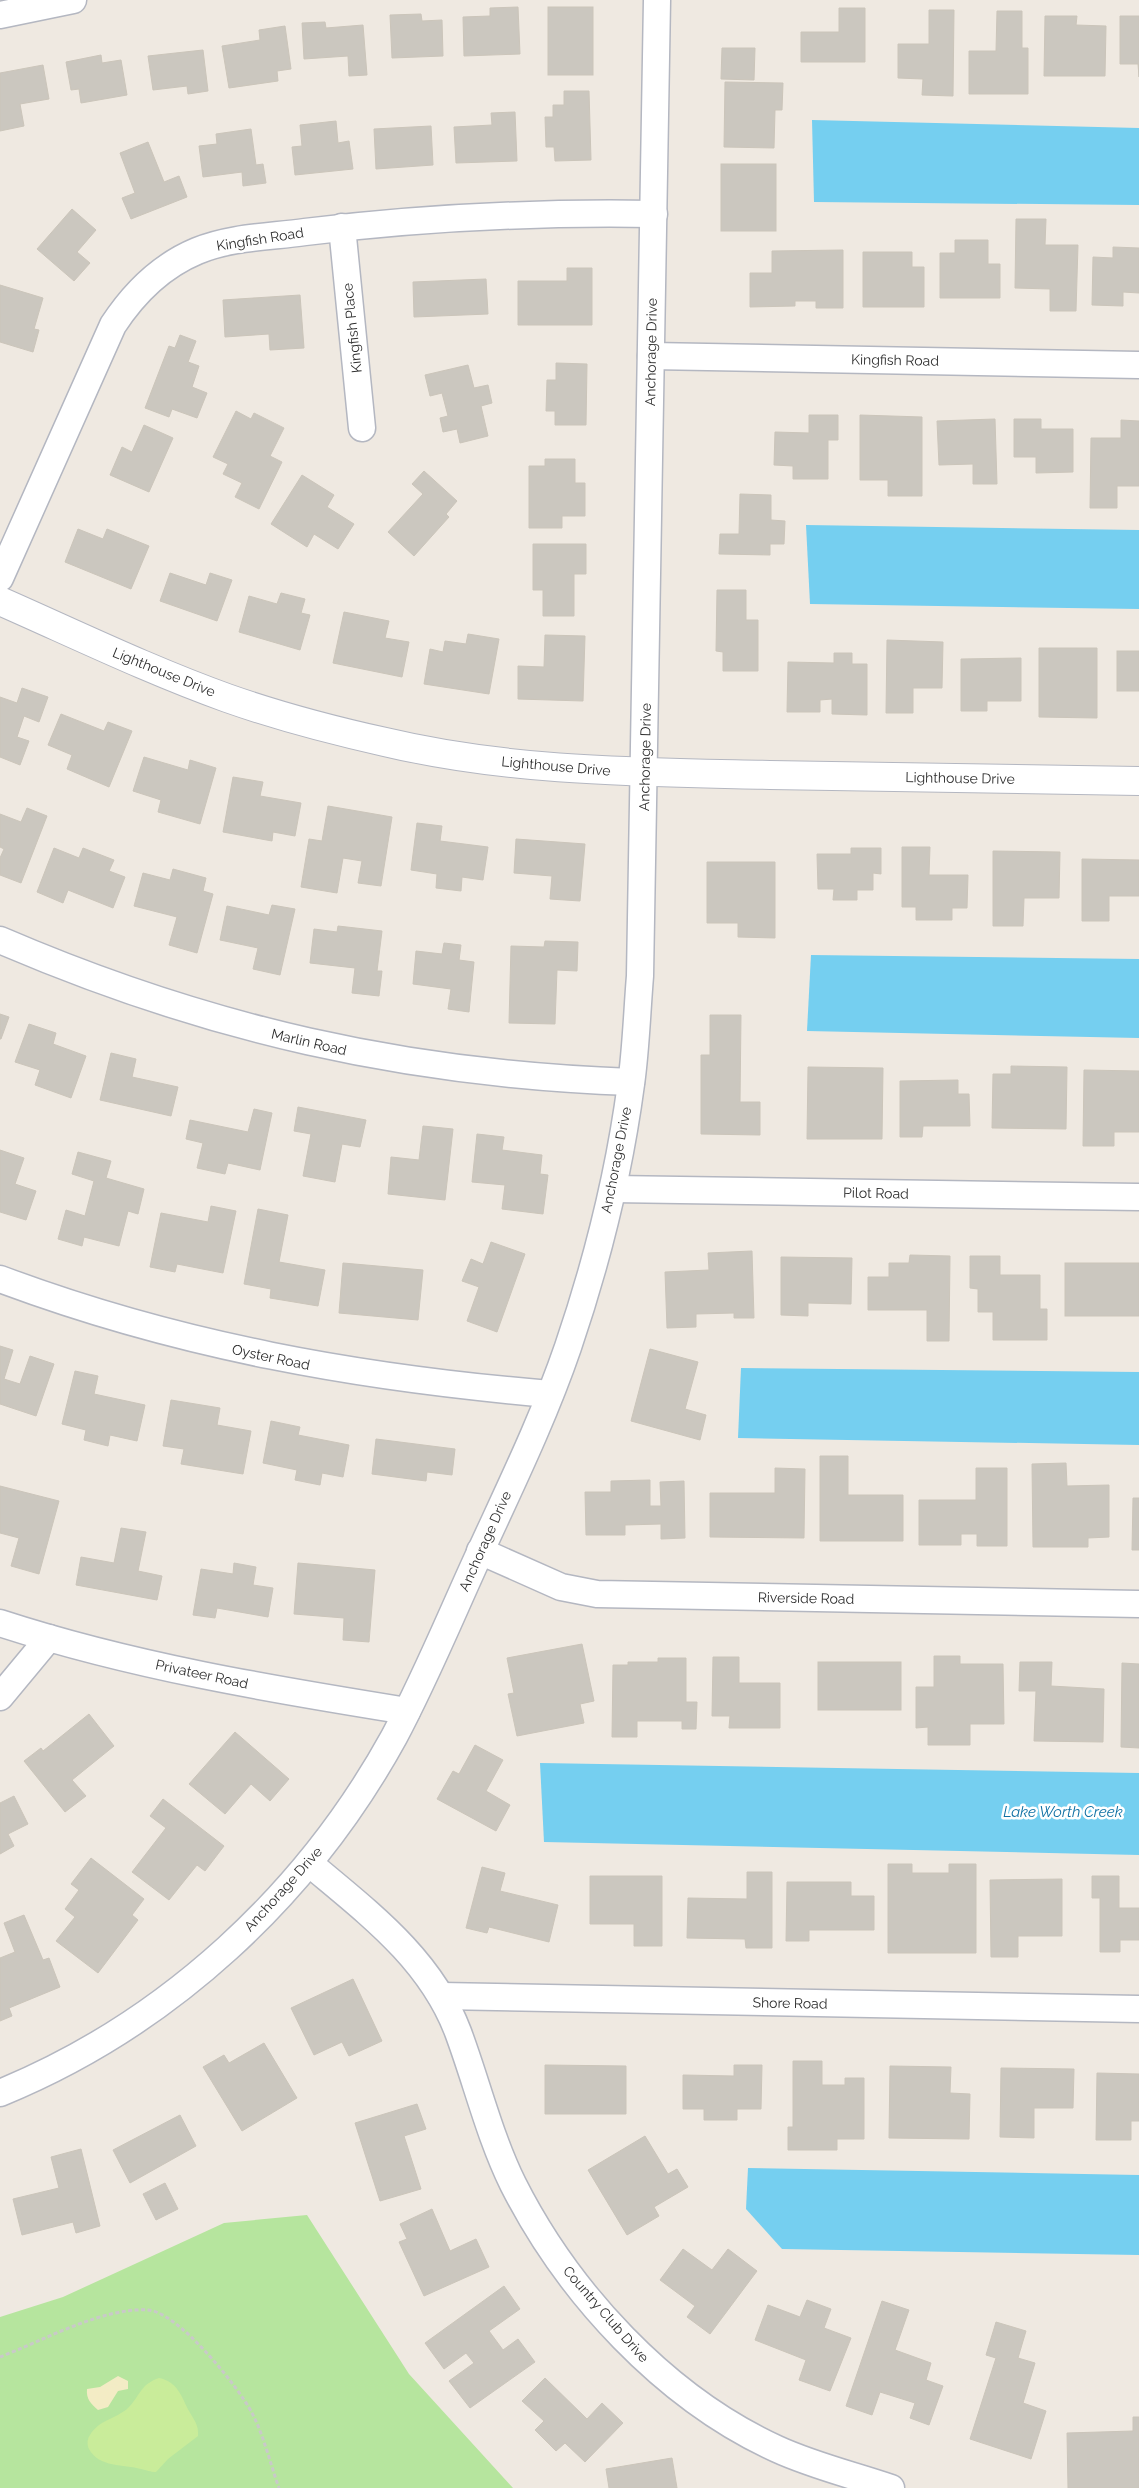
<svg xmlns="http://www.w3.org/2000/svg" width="1139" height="2488" viewBox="0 0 1139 2488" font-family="Raleway,sans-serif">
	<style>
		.green { fill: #b6e59e }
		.sand { fill: #f3ecc5 }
		.pitch { fill: #c9ec9a }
		.water { fill: #75cff0 }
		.building { fill: #cbc7bf; stroke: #cbc5ba }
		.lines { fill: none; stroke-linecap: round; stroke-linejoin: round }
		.minor-casing { stroke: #b4b7c1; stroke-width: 29 }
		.tertiary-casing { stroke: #b4b7c1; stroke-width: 30 }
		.path { stroke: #c9c9c9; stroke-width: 3; stroke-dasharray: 4 2.5; stroke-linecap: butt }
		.minor { stroke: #fff; stroke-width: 26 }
		.tertiary { stroke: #fff; stroke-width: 28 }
		.labels { text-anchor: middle; stroke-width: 5; stroke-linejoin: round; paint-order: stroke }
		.street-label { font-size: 14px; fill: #2e2e2e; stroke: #fff }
		.water-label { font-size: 15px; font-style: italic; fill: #0d6fa3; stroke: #fff }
	</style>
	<rect width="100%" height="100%" fill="#efe9e1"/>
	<polygon class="green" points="307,2215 409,2374 513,2488 0,2488 0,2317 63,2297 224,2223"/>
	<path class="sand" d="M118,2376L128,2381V2389L118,2391L108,2407L98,2410C91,2404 86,2399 87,2389L100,2387Z"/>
	<path class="pitch" d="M159,2378C178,2382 181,2396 189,2411C194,2420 199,2425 198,2436L168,2459L156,2472C150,2472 147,2470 141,2469C124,2464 99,2468 89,2449C87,2445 87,2439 90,2435C99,2420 115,2419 127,2409C140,2397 139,2385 159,2378Z"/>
	<g class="water">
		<polygon points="812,120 1139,128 1139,205 814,202"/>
		<polygon points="806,525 1139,530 1139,609 810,604"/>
		<polygon points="811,955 1139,959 1139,1038 807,1031"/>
		<polygon points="741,1368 1139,1372 1139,1445 738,1438"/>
		<polygon points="540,1763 1139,1773 1139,1855 544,1842"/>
		<polygon points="748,2168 1139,2175 1139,2255 782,2249 746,2209"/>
	</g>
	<g class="building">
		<polygon points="518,7 520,54 464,56 463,17 490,16 490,8"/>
		<rect x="548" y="7" width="45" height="68"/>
		<polygon points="839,8 865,8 865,62 801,62 801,32 839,32"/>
		<polygon points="929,10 954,10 953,96 922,95 923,79 898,78 898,44 929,44"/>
		<polygon points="997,11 1022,11 1022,48 1028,48 1028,94 969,94 969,51 996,51"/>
		<polygon points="421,14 422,21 442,20 443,56 392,58 390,15"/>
		<polygon points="1045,16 1077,16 1076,25 1106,26 1105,76 1044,76"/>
		<polygon points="1120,16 1139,16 1139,77 1138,64 1120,64"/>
		<polygon points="325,22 326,28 363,25 367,75 349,76 348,56 304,59 302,23"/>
		<polygon points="285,26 291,69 277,71 278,81 229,88 222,46 260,40 259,30"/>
		<polygon points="722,48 755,48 754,80 721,79"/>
		<polygon points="203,50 208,91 188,94 187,86 153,90 148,56"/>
		<polygon points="101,55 102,63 121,60 127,95 81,103 79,89 71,90 66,62"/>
		<polygon points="43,65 49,99 20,104 24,126 0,131 0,73"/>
		<polygon points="725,82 783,83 782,110 775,110 774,148 724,147"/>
		<polygon points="564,91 589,91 591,160 555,161 554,147 546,147 545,117 553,117 553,105 564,105"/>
		<polygon points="515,112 517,161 456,163 454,127 492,125 491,113"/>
		<polygon points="336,121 338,143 349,141 353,169 295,175 292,147 302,146 300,125"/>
		<polygon points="431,126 433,165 376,169 374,129"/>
		<polygon points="251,129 256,165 263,164 266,183 243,186 242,172 203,177 199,146 217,144 216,134"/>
		<polygon points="148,142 164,182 179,176 187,197 131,219 122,198 135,193 120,153"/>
		<rect x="721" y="164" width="55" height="67"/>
		<polygon points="72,209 96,230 77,252 90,263 74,281 37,249"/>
		<polygon points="1016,219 1046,219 1045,245 1078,245 1076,311 1050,311 1050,289 1015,288"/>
		<polygon points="955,240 988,240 988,264 1000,264 1000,298 940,298 940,253 955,253"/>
		<polygon points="1113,247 1139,248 1139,293 1123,292 1123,306 1092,305 1093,257 1113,258"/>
		<polygon points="843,250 843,308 816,308 816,301 795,301 795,306 750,307 750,273 772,273 772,251"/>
		<polygon points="863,252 912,252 912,267 924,267 924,307 863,307"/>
		<polygon points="567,268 592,268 592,325 518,325 518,281 567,281"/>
		<polygon points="486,279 488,314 414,317 413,282"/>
		<polygon points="0,285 43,298 34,329 39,330 33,352 0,342"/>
		<polygon points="300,295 304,348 270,350 269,334 225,337 223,300"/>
		<polygon points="180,335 196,341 188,362 199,366 192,387 207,393 197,418 172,409 169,417 145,408 169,346 175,348"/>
		<polygon points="556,363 587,364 586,425 555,425 555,411 546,411 547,380 556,380"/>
		<polygon points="468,365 474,388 488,385 492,403 481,406 488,436 460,443 457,429 443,432 440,418 448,416 442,393 430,396 425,375"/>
		<polygon points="236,411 251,419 254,413 284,428 270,456 282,462 259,509 235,497 242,483 223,474 228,464 213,457"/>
		<polygon points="809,415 838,415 838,440 828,440 828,479 793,479 793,466 774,465 775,432 809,433"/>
		<polygon points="860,415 922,417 922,496 888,496 888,480 860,480"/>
		<polygon points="995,419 997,484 973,484 973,464 939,465 937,421"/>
		<polygon points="1014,419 1041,419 1041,429 1073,429 1073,472 1036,473 1036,457 1014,457"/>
		<polygon points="1121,420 1139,421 1139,486 1117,486 1117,508 1090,508 1091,438 1121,438"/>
		<polygon points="144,425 173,438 149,492 110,475 122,447 132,452"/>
		<polygon points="545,459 575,459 575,483 585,483 585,516 562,516 562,528 529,528 529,466 545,466"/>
		<polygon points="424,471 457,501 446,514 449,517 414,556 388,532 423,494 412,484"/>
		<polygon points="302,475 334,495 327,507 354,524 338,549 314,534 307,547 271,524"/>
		<polygon points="740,494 771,495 771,520 785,521 784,544 770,544 770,555 719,554 720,534 739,534"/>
		<polygon points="78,529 103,539 107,529 149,546 131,589 65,562"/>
		<polygon points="533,544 586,544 586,574 574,574 574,616 543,616 543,590 533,590"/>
		<polygon points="170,573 206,585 210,573 232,580 217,621 160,601"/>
		<polygon points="717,590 746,590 746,620 758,620 758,671 723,671 723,652 716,651"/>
		<polygon points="281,593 305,599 301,613 310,615 300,650 239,632 249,596 277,604"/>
		<polygon points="344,612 389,621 385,638 409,642 402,677 333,663"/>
		<polygon points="468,634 499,639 489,694 424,684 430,649 443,652 445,641 466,644"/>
		<polygon points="545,635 585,636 583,701 518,699 518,666 544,667"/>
		<polygon points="887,640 943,642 942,688 913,688 913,713 886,713"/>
		<polygon points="1039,648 1097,648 1097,718 1039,717"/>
		<rect x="1117" y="651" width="22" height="40"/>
		<polygon points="834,653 852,653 852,664 867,664 867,715 832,714 832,699 820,700 820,712 787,712 788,662 834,663"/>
		<polygon points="1021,658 1021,701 987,701 987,711 961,711 961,659"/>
		<polygon points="22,688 48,697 39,722 24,716 17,737 29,741 20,765 0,757 0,697 17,703"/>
		<polygon points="61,714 104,731 108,722 132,731 109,787 67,769 72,755 48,745"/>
		<polygon points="144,757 188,770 190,760 216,768 200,824 158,812 161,800 133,791"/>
		<polygon points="233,777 263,782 260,796 301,803 295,836 273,832 272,841 223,832"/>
		<polygon points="328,806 392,817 381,886 358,883 362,861 343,858 337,893 301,887 309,839 322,841"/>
		<polygon points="27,808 47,816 21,883 0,875 0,858 4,849 0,847 0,814 21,822"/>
		<polygon points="417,823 442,826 440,841 488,847 483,880 462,877 461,891 436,888 437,874 411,870"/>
		<polygon points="516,839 585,844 580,901 550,899 552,876 514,873"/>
		<polygon points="902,847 930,847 929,875 968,875 967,908 952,908 952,920 916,920 916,907 902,907"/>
		<polygon points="54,848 79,858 83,848 114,860 109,871 125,877 113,908 68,890 63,903 37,892"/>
		<polygon points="851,848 881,848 881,874 873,873 873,890 857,890 857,900 833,900 834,889 818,889 817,854 851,854"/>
		<polygon points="993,851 1060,852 1059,898 1024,898 1023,926 993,926"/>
		<polygon points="1082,859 1139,860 1139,896 1109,896 1109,921 1082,921"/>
		<polygon points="707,862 775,862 775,938 738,937 738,923 707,923"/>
		<polygon points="173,869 206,878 203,891 213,894 197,953 169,945 177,917 134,906 143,873 170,880"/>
		<polygon points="272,905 295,909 280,975 253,969 258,948 220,940 227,906 269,915"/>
		<polygon points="338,926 382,931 377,971 382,971 379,996 352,993 355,968 310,963 314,929 337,932"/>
		<polygon points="545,941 578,942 577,971 557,970 555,1024 509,1023 511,946 544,947"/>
		<polygon points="444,943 461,945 459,960 474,962 469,1012 448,1009 451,989 413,984 416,951 442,954"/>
		<polygon points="0,1014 9,1017 1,1039 0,1039"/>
		<polygon points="710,1015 741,1015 740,1102 760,1102 760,1135 701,1134 701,1055 710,1055"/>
		<polygon points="29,1024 56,1033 53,1044 86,1056 71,1098 35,1085 40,1070 15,1062"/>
		<polygon points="111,1053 136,1059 132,1077 178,1087 171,1116 100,1100"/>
		<polygon points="1011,1066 1067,1067 1066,1129 992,1128 993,1074 1011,1074"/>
		<polygon points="808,1067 883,1068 882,1139 807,1139"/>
		<polygon points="1084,1070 1139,1071 1139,1132 1114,1132 1114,1146 1083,1146"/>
		<polygon points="958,1080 958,1094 969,1094 970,1126 923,1126 922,1137 900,1137 900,1081"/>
		<polygon points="298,1107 366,1120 360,1147 342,1144 335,1182 303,1176 311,1134 294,1131"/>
		<polygon points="254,1109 272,1113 260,1170 228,1163 225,1174 197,1168 203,1143 186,1139 190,1120 248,1132"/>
		<polygon points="423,1126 453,1129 445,1200 388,1194 391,1157 419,1160"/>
		<polygon points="477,1134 504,1137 502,1150 542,1155 540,1174 548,1175 543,1214 502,1209 505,1185 472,1182"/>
		<polygon points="0,1150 24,1158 15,1184 36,1191 26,1220 0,1212"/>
		<polygon points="78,1152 111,1161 106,1178 144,1189 138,1214 128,1211 119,1246 84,1237 82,1246 58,1239 66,1210 85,1216 94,1181 72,1174"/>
		<polygon points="211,1206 236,1211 223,1273 177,1264 175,1272 150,1267 161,1213 208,1222"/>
		<polygon points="258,1209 288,1215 279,1262 325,1270 318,1306 270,1298 271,1289 244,1284"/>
		<polygon points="491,1242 525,1254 497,1332 467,1321 479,1287 462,1281 471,1259 483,1264"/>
		<polygon points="752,1251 754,1318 734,1318 734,1313 696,1314 696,1327 667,1328 665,1272 709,1270 708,1253"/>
		<polygon points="910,1255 950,1256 949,1341 927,1341 927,1310 868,1310 868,1277 889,1277 889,1263 909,1263"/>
		<polygon points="970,1256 1000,1256 1000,1275 1040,1275 1040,1309 1047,1309 1047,1340 993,1340 993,1312 978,1312 978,1289 970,1288"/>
		<polygon points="781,1257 852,1258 851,1304 808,1303 808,1316 781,1315"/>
		<polygon points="343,1263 423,1270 418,1320 339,1313"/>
		<rect x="1065" y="1263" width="74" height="53"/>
		<polygon points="0,1346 13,1350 4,1379 20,1384 30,1356 54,1364 36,1416 0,1404"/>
		<polygon points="650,1349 698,1362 685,1409 706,1415 700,1440 631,1421"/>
		<polygon points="75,1371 98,1376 94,1394 145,1405 137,1441 110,1435 108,1446 84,1440 86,1430 62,1424"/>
		<polygon points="171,1400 220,1408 217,1425 251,1431 243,1474 181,1464 184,1449 163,1446"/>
		<polygon points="271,1421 300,1427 298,1435 349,1445 343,1477 322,1473 320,1485 295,1480 297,1470 263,1463"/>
		<polygon points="376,1439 455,1449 452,1475 427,1472 426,1481 372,1474"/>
		<polygon points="820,1456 848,1456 848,1495 903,1495 903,1541 820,1541"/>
		<polygon points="1066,1463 1067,1486 1109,1485 1109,1537 1088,1538 1088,1547 1033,1547 1032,1464"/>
		<polygon points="775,1468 805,1469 804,1538 710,1537 710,1493 775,1493"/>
		<polygon points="976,1468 1007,1468 1007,1546 977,1546 977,1534 961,1534 961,1545 919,1545 919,1500 976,1500"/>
		<polygon points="650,1480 650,1506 661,1506 660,1482 684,1481 685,1538 661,1539 661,1524 625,1525 625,1535 586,1535 585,1492 611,1492 611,1481"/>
		<polygon points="0,1486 59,1501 39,1574 11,1566 19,1538 0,1533"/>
		<polygon points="1133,1498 1139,1498 1139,1550 1132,1550"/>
		<polygon points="121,1528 146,1532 138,1571 162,1576 157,1600 76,1585 81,1557 114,1563"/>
		<polygon points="234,1563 256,1567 253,1585 273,1588 268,1617 217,1608 215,1618 193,1615 201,1569 233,1574"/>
		<polygon points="298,1563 375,1570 369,1642 343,1640 344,1618 294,1614"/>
		<polygon points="582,1644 594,1701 580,1704 584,1723 517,1736 508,1694 514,1693 507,1658"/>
		<polygon points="934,1656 960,1656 960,1664 1003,1664 1004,1724 970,1724 970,1745 928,1745 928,1727 916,1728 916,1687 934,1687"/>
		<polygon points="713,1657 739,1657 739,1683 780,1683 780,1728 729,1728 730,1716 712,1716"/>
		<polygon points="658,1658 686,1658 686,1702 697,1702 696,1729 682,1729 682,1721 637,1721 637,1737 612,1737 613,1665 628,1665 628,1662 658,1662"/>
		<rect x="818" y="1662" width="83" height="48"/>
		<polygon points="1020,1662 1052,1662 1051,1686 1104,1689 1103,1742 1034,1741 1036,1691 1019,1691"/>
		<polygon points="1122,1663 1139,1664 1139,1748 1121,1747"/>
		<polygon points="89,1714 114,1746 72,1780 86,1796 65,1812 24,1761 41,1748 43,1751"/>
		<polygon points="235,1732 289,1779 270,1801 251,1784 225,1814 189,1784"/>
		<polygon points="475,1745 503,1760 486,1791 510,1805 496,1831 437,1799 453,1771 459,1774"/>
		<polygon points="14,1796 28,1824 8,1834 14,1846 0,1854 0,1803"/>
		<polygon points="163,1799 224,1846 205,1871 197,1865 169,1900 132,1872 166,1828 150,1816"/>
		<polygon points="91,1858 144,1899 132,1915 138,1920 98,1973 56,1941 75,1917 65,1909 79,1890 71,1884"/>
		<polygon points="888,1864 912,1864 912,1873 949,1873 949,1864 976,1864 976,1953 888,1953"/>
		<polygon points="482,1867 505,1873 500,1891 558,1905 549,1942 489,1927 487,1933 466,1928"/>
		<polygon points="747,1872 772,1872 772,1948 746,1948 745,1939 687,1938 688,1898 747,1899"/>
		<polygon points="590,1876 662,1876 662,1946 634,1946 634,1924 590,1924"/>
		<polygon points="1092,1876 1119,1876 1119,1908 1139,1908 1139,1940 1120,1940 1120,1952 1100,1952 1100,1898 1092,1898"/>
		<polygon points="1062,1879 1062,1936 1018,1936 1018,1957 991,1957 990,1880"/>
		<polygon points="787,1882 851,1882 851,1896 874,1896 874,1930 809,1930 809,1941 786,1941"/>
		<polygon points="24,1915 43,1960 49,1958 60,1987 9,2008 12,2016 0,2021 0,1958 15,1952 4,1923"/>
		<polygon points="353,1979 382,2041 349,2056 342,2042 314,2055 291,2008"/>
		<polygon points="264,2043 297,2098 242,2131 203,2067 224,2055 229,2063"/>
		<polygon points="793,2061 822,2061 822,2085 845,2085 845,2078 864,2078 864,2139 837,2139 837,2150 788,2150 788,2127 793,2127"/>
		<polygon points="545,2065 626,2066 626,2114 545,2114"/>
		<polygon points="734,2065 762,2065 761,2109 737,2109 737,2120 704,2120 704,2109 683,2109 683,2075 734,2076"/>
		<polygon points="890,2066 951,2067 950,2093 970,2094 969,2139 889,2138"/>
		<polygon points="1001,2068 1074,2069 1073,2108 1034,2108 1034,2138 1000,2137"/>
		<polygon points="1097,2073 1139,2074 1139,2121 1131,2121 1131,2140 1096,2140"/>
		<polygon points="417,2104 426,2129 404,2136 421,2189 380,2201 355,2123"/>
		<polygon points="180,2115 196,2146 130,2183 113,2150"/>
		<polygon points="645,2136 668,2174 677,2169 688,2187 654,2207 659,2216 627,2235 588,2170"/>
		<polygon points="81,2149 100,2226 76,2233 73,2222 22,2235 13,2199 59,2188 51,2157"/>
		<polygon points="165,2183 178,2209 156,2220 143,2194"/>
		<polygon points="432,2209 450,2251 476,2239 489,2267 424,2296 399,2242 407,2239 400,2224"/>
		<polygon points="683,2249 712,2270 728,2249 757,2271 710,2334 687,2317 695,2306 660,2280"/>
		<polygon points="504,2286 520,2309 489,2331 503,2350 518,2339 535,2362 470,2408 449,2381 474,2363 466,2353 444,2369 425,2343"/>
		<polygon points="807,2300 831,2309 824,2328 851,2338 830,2391 799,2380 806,2360 755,2340 768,2305 800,2317"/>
		<polygon points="882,2301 909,2310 895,2350 931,2363 926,2380 943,2386 929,2425 910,2418 915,2403 880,2392 872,2415 846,2406"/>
		<polygon points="996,2322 1026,2331 1018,2358 1035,2363 1023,2403 1046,2411 1031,2459 970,2439 996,2358 986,2355"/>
		<polygon points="545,2378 587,2419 602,2403 623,2423 585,2462 565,2443 556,2451 535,2430 544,2421 522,2401"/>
		<polygon points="1133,2417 1139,2417 1139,2488 1068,2488 1067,2433 1133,2431"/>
		<polygon points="672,2458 677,2488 609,2488 606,2469"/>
	</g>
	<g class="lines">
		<g class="minor-casing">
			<g id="minor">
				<polyline points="0,15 73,0"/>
				<polyline points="342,227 362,428"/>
				<polyline points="651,356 1139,365"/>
				<path d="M0,578L113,325C134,293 161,266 197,251C231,237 269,237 305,232C420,218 538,212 654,214"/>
				<path d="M0,940C207,1029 405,1074 631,1082"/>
				<polyline points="613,1189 1139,1197"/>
				<path d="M0,1279C179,1346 360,1378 550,1394"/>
				<polyline points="480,1551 561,1587 597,1594 1139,1604"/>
				<path d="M0,1623C132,1666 270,1689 407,1711"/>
				<polyline points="0,1697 49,1638"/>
				<path d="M309,1863C367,1912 430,1958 458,2032C477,2083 489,2135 513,2184C568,2293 665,2398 777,2449C814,2466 853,2475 891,2488"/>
				<polyline points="441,1996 1139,2009"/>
				<path d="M0,2093C168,2024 307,1895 394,1737C425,1679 450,1618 477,1559C509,1489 543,1420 568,1347C597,1262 619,1174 631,1084C636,1049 637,1012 640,976L657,0"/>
			</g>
		</g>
		<g class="tertiary-casing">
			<path id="tertiary" d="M0,601C75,634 149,670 227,698C278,716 331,730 385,742C511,772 641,772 770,775C893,777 1016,779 1139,781"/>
		</g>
		<path class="path" d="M0,2357C42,2341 103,2307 148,2310C178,2312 238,2386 252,2413C264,2436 270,2463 279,2488"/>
		<use href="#minor" class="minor"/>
		<use href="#tertiary" class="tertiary"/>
	</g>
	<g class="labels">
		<g class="street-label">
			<text transform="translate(260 239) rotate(-9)" y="5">Kingfish Road</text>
			<text transform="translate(352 328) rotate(-96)" y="5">Kingfish Place</text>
			<text transform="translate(651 352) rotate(-89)" y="5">Anchorage Drive</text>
			<text transform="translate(895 360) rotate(1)" y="5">Kingfish Road</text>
			<text transform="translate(164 672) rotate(22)" y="5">Lighthouse Drive</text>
			<text transform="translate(645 757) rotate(-89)" y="5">Anchorage Drive</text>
			<text transform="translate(556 766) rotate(5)" y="5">Lighthouse Drive</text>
			<text transform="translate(960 778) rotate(1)" y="5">Lighthouse Drive</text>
			<text transform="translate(309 1042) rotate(13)" y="5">Marlin Road</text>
			<text transform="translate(616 1160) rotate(-79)" y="5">Anchorage Drive</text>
			<text transform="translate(876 1193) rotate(1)" y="5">Pilot Road</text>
			<text transform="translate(271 1357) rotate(12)" y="5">Oyster Road</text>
			<text transform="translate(485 1541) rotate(-66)" y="5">Anchorage Drive</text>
			<text transform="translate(806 1598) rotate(1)" y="5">Riverside Road</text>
			<text transform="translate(202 1674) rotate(12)" y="5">Privateer Road</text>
			<text transform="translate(283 1889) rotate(-48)" y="5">Anchorage Drive</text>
			<text transform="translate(790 2003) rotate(1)" y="5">Shore Road</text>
			<text transform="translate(606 2314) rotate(49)" y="5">Country Club Drive</text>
		</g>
		<g class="water-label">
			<text x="1063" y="1817">Lake Worth Creek</text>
		</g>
	</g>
</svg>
